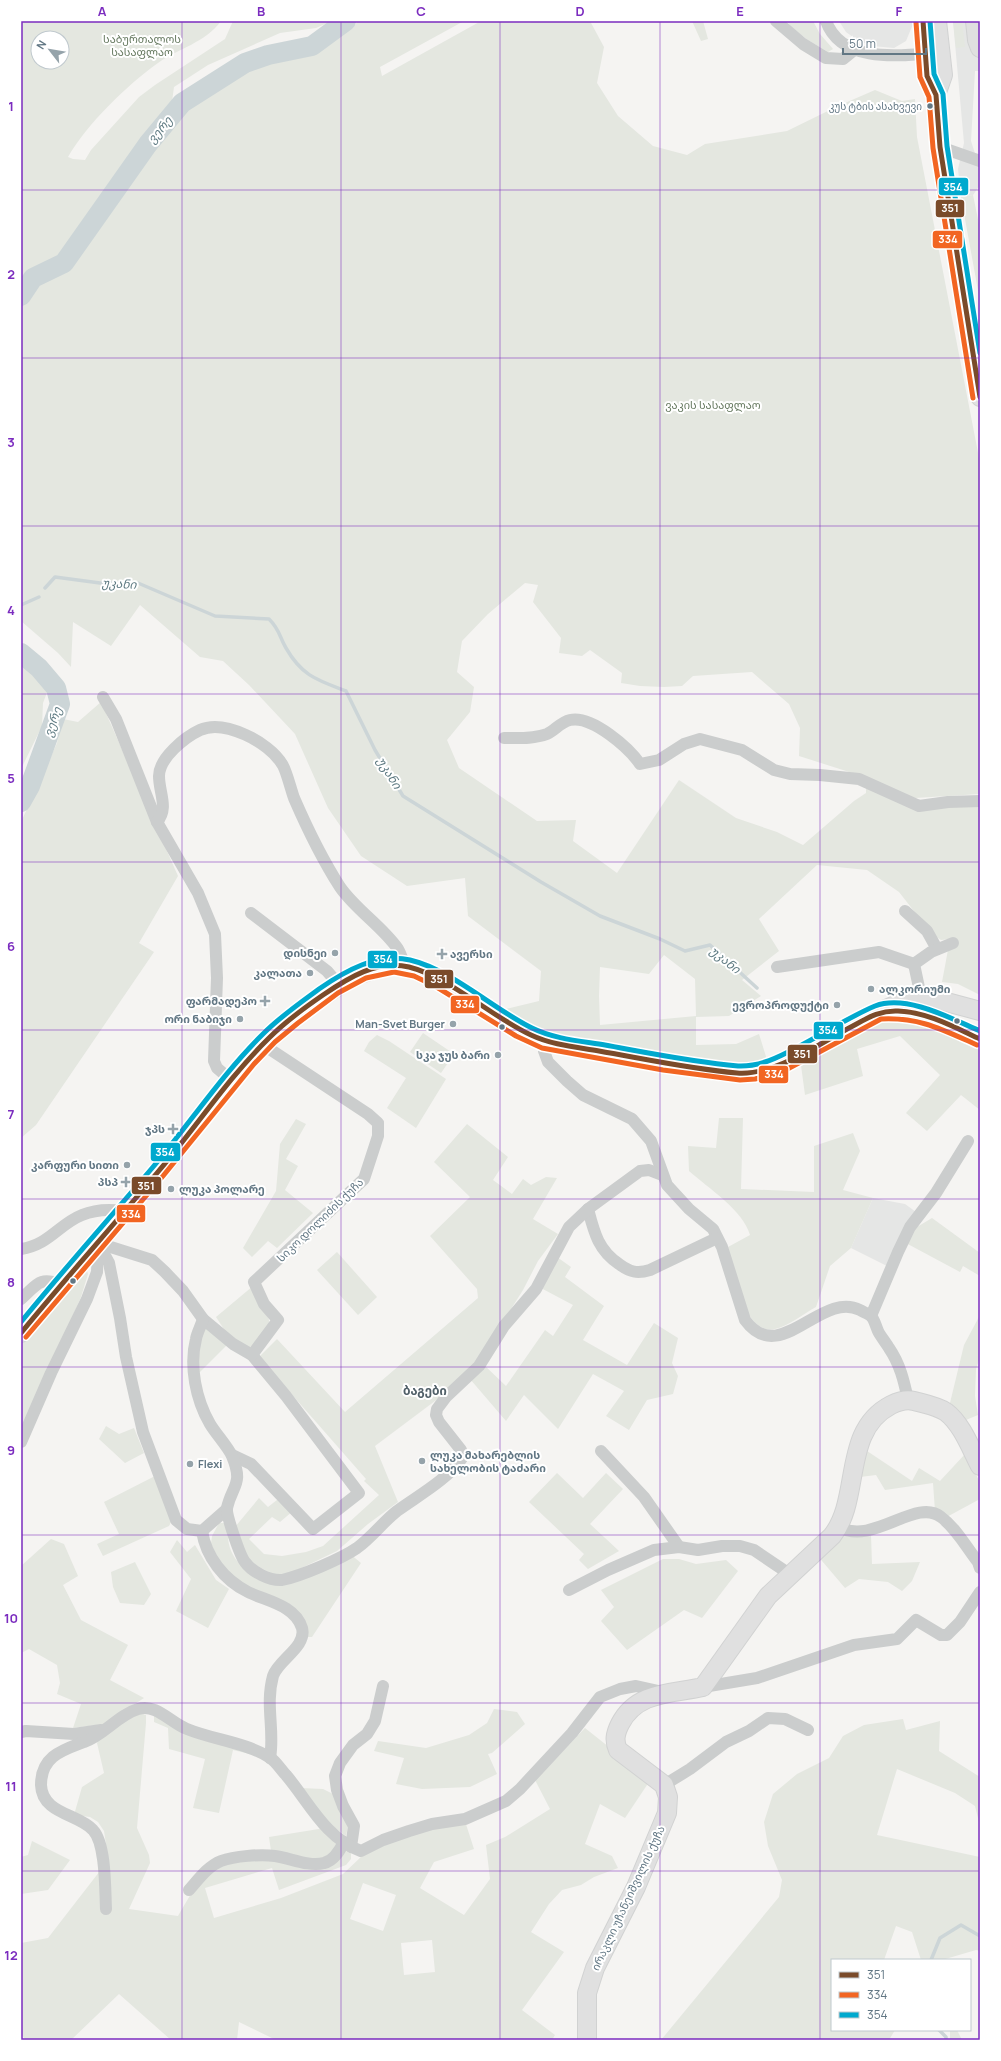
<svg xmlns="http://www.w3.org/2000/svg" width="1001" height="2061" viewBox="0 0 1001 2061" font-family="Manrope,'Noto Sans Georgian',sans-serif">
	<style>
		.built { fill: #e5e6e5 }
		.green { fill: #e4e7e0; fill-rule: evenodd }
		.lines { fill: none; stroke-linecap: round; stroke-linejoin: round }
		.stream { stroke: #ccd5d7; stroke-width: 3.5 }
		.river { stroke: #ccd5d7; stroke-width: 20 }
		.secondary-casing { stroke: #d1d2d2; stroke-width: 20 }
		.street { stroke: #cbcdcd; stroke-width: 12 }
		.secondary { stroke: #e0e0e0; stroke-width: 18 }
		.bus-1-casing { stroke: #fff; stroke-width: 8 }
		.bus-2-casing { stroke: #fff; stroke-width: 8 }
		.bus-3-casing { stroke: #fff; stroke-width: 8 }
		.bus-1 { stroke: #7a4b2a; stroke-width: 5 }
		.bus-2 { stroke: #f26522; stroke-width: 5 }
		.bus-3 { stroke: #00a9ce; stroke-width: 5 }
		.grid { fill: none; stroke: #7b2cbf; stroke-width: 1; stroke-opacity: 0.55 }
		.bus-dot { fill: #627784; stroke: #fff; stroke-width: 1.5 }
		.poi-dot { fill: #95a3aa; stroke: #fff; stroke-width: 1.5 }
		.labels { text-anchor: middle; stroke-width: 4; stroke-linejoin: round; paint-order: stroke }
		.bus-label { font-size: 10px; fill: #627784; stroke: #fff; text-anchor: end }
		.park-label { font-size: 11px; fill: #687b62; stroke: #fff }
		.poi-label { font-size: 11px; font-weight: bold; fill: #627784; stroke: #fff; text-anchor: end }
		.street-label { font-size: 11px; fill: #627784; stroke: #fff }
		.water-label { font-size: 12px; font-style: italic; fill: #5e7a82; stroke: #fff }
		.neighbourhood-label { font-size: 12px; font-weight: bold; fill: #516069; stroke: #fff }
		.line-badge { stroke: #fff; stroke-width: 1.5 }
		.badge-label { font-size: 11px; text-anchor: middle; font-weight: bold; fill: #fff }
		.neatline { fill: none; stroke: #7b2cbf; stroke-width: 1.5 }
		.grid-label { font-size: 13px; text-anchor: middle; font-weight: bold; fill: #7b2cbf }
	</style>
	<rect width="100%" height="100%" fill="#f5f4f2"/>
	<g class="built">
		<polygon points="839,21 913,21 913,24 906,41 894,48 872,46 857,40 846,32"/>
		<polygon points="953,21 980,21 980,71 975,71 971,141 980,169 980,185 973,195 961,197 958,169 964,143"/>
		<polygon points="873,1198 905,1204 916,1212 889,1267 851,1248"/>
	</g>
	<g class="green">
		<path d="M21,21H221C205,43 179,48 158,63C127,85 87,124 68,157L73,159L85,160L91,150L139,97L155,85L225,39L233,21H332L316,28L280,33L208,65L174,87L168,131L183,111L225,83L270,60L312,52L354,26L358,21H464L380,67L382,76L481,21L529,23L535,21H590L604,47L597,83L618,116L653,146L687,155L705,144L787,131L838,106L875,90L902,101L915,99L917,137L980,463V794L915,798L868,778L799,756L800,728L789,704L752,672L693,676L682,686L664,687L640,686L621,683L622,673L590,650L582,656L559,653L561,638L533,602L538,585L525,583L488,614L462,641L457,672L474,687L470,712L447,740L459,768L537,821L576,820L573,841L617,873L679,780L736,818L777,832L803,845L854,801L866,793V787L896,800L946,806L980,805V995L958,984L942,982L950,939L941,940L932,934L899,892L867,870L817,865L759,919L779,951L742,980L761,996L729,1016L696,1017V1045L736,1044L759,1034L768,1063L729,1066L543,1034L502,1010L539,1001L541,971L468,916L465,878L407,886L361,856L328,808L295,734L249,685L223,661L200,657L140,605L111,646L73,622L71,667L58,653L21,621V293L25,288L21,280ZM38,38H62V62H38ZM664,955L695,979L696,1016L600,1025L599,996L600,967L649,974Z"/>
		<polygon points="692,21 703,21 708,39 701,41"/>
		<polygon points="787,21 813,21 820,34 833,49 828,52 808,40 790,26"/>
		<polygon points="953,21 962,21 965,47 956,48"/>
		<polygon points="973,195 980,229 980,325 979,296 961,197"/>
		<polygon points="21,654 38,670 49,687 43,703 42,726 21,769"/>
		<polygon points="101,702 178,876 139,943 154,952 36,1125 21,1138 21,822 57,743 63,719 78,722"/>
		<polygon points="913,1016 980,1042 980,1110 961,1095 927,1131 906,1113 940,1075 900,1036 857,1049 863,1076 805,1095 800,1058 879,1018"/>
		<polygon points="423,1033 454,1054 441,1073 410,1052"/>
		<polygon points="377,1035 389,1041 446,1079 416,1128 387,1108 406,1078 364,1051 369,1042"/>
		<path d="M719,1118H743L741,1189L814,1192V1146L853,1133L860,1151L843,1190L873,1198L851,1248L830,1266L816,1307C803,1314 789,1326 775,1329C743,1336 733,1269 728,1247L750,1235C743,1210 708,1188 689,1171L688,1146L716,1148Z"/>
		<polygon points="296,1119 306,1124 286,1159 298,1166 285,1190 313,1213 277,1248 268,1241 252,1257 243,1248 276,1191 280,1144"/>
		<polygon points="467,1124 508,1157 493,1180 512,1194 523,1179 531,1185 546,1177 557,1178 533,1219 558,1234 538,1261 523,1290 478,1361 443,1395 375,1446 398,1502 368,1524 337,1551 289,1574 274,1575 247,1560 235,1527 259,1498 268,1507 282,1496 293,1511 280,1522 272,1517 249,1539 264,1554 282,1556 306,1552 323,1546 379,1495 364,1481 366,1479 259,1357 277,1339 345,1412 478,1298 477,1289 430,1236 470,1197 434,1162"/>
		<polygon points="932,1218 980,1253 980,1276 963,1266 960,1272 904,1242 912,1230"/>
		<polygon points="337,1252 377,1297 358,1315 317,1270"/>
		<polygon points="557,1257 571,1267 565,1277 604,1306 583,1340 627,1365 654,1323 678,1338 672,1363 678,1376 673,1394 647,1400 629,1430 606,1416 624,1391 593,1374 558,1429 524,1395 506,1421 470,1379 483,1364 506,1386 545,1330 553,1336 573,1305 539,1287"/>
		<polygon points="86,1267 88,1274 81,1297 21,1434 21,1341"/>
		<polygon points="253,1286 268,1315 270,1326 266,1334 248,1349 233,1343 216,1317"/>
		<polygon points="980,1315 980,1357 976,1369 975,1396 978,1415 961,1422 949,1407 964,1345"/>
		<polygon points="212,1321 227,1345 197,1375 200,1335"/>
		<polygon points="106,1426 119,1434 134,1428 144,1453 125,1463 99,1439"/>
		<polygon points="861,1447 912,1481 919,1468 940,1481 966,1453 980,1483 980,1499 943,1519 935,1511 933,1483 885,1490 876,1475 852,1478"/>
		<polygon points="557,1473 583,1498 606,1473 623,1489 590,1524 619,1551 588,1569 579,1560 584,1554 529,1502"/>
		<polygon points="155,1476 172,1520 169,1526 103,1556 97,1544 119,1534 104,1502"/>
		<path d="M219,1523H224L228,1527C226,1558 241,1567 266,1582L349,1553L361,1563L312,1637H306L300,1614L291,1605L250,1588L224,1571L211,1544L212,1536Z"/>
		<polygon points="846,1534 871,1535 872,1564 920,1562 912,1581 902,1591 888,1582 859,1579 845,1588 817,1555 838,1536"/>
		<polygon points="51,1539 64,1544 78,1576 63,1585 81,1620 128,1645 110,1680 144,1698 104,1724 73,1728 81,1704 57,1694 60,1683 57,1665 29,1649 21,1653 21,1566"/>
		<polygon points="177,1540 187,1552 195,1545 216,1580 229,1589 208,1628 176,1611 191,1579 170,1552"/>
		<polygon points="663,1559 679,1559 696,1564 726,1560 738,1571 702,1618 684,1610 627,1650 601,1621 614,1607 601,1590"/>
		<polygon points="135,1562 151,1594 144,1605 120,1603 113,1587 111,1572"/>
		<polygon points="494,1709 517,1712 525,1724 492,1753 488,1754 497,1774 470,1787 422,1789 396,1784 404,1758 374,1751 378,1741 426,1748 469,1735 487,1723"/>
		<path d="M140,1713L146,1715V1723L137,1828L149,1855L150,1863L129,1909L178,1916C188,1899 198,1879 215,1868C239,1853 298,1861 325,1865L343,1849L351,1852V1859L346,1865L279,1890L272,1868L205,1888L214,1918L281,1898L343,1874L363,1855L379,1844L464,1818L474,1849L434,1862L420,1888L464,1915L490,1879L486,1845L505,1837L550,1809L535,1780L585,1728L648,1778L647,1785L625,1818L600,1804L585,1844L612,1856L618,1868L594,1877L581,1885L562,1890L549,1904L531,1932L564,1952L522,2010L555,2035L552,2040H276L239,2022L237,2040H171L119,1994L71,2040H26L21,2034V1943L48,1938L103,1867L106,1844L104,1831L98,1822L90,1817L74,1815L82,1787L104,1773L97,1743L102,1735ZM363,1883L396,1895L383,1931L350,1919ZM432,1940L435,1972L404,1975L401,1943Z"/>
		<polygon points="154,1714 258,1756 233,1750 219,1813 193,1808 205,1759 169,1749 168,1728 154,1722"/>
		<polygon points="903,1719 906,1730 940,1721 939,1751 980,1777 980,1826 975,1806 955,1793 897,1769 877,1835 980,1857 980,1951 976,1950 942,1960 921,1960 912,1932 896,1926 884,1960 832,1960 832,2030 895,2030 889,2040 661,2040 779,1897 782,1880 768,1846 764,1822 773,1794 797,1774 829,1758 843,1736 864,1725"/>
		<polygon points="301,1788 323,1789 333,1794 348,1826 346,1836 326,1821"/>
		<path d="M325,1828L338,1840C337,1850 329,1858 319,1861L271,1851L269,1837Z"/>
		<polygon points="32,1841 70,1860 48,1890 21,1894 21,1857 28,1855"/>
		<polygon points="950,2030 957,2030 962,2040 950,2040"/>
	</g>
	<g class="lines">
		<g class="stream">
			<path d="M45,588L55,577L100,583H138L215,616L269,619C280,630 279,636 286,648C302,676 317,680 346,691L375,750L403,796L541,882L600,916L660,939L685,951L710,945L757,988"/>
			<polyline points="21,605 39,597"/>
			<polyline points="931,1960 940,1938 961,1925 980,1936"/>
			<polyline points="939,2030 946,2037 946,2040"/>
		</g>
		<g class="river">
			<polyline points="21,296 33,278 64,263 148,144 182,103 245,63 268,55 312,46 346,21"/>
			<polyline points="21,653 39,668 56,688 60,704 30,786 21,802"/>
		</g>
		<g class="secondary-casing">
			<g id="secondary">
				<polyline points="923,21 927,76 936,95 940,147 980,397"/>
				<polyline points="975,21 977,40 980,48"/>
				<polyline points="936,95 943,75 937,21"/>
				<path d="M886,1011C920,1010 950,1024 980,1039"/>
				<polyline points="21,1333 169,1159 231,1080 262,1044 286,1022 351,977 379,968 396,965 415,969 439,980 529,1035 544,1041 664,1063 727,1072 754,1072 777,1066 872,1015 907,1000 921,997 939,1000 980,1011"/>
				<path d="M587,2040V1993L595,1968L636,1887L667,1813L668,1797L664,1785L618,1750C614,1741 615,1734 620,1724C637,1691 671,1694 703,1687L768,1596L832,1536C862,1498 841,1431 891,1405C899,1401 906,1399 914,1401C925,1404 937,1406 946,1412C962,1424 971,1449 980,1466"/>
			</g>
		</g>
		<g class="street">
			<polyline points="776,21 803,44 826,58 843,59 854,50"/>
			<path d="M826,21C841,63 898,56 933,53"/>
			<polyline points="940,147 980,161"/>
			<polyline points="103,697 116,719 157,822 198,893 215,934 217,978 214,1061 217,1068 231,1080"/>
			<path d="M504,738C518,738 534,739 547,734C555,730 561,722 570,720C592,715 629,748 640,764L659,760L684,744L700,739L742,750L774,770L790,774L820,775L859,779L919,806L948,802L980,801"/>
			<path d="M157,822C169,808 159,793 159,776C159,758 185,737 200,730C224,719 269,742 282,764C286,769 291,790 294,798C307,828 322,859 340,887C356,910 382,926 398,949C401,954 403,961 405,966"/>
			<polyline points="905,911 927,931 937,949"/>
			<polyline points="251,913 327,971 339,985"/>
			<polyline points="777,967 879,952 914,964"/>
			<polyline points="921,997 914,964 931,952 953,943"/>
			<path d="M544,1041V1051L548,1062L567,1081L583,1095L632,1119L651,1141L667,1185L689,1209L713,1229L722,1247L745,1320C780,1368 821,1290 860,1310C863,1312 869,1314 871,1316C875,1320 876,1328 879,1333C882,1338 886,1343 889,1348C900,1364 904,1381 908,1400"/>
			<path d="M588,1209C594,1232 598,1250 619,1264C630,1272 637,1274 650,1270L717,1238"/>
			<polyline points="98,1243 152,1260 165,1272 183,1291 203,1319 233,1344 252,1355 286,1396 359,1493 313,1529 251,1464 232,1455"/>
			<polyline points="98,1243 109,1263 120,1318 126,1357 143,1432 176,1520 187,1529 202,1531 227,1509"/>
			<path d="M21,1249C49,1245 59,1224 82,1215C96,1209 110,1209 124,1211"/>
			<path d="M21,1299C38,1284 38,1277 61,1284"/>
			<polyline points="871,1316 898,1252 910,1227 936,1193 968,1141"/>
			<path d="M203,1319C201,1326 197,1333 196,1339C189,1366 196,1400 210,1424C216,1434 228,1447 232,1456C244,1485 232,1485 227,1508C226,1515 240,1556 245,1562C252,1572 270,1581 282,1580C301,1576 341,1559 357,1548C372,1537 383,1522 397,1511C419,1495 447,1480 462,1458L461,1450L439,1422L436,1415L437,1409L446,1397L479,1366L504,1326L536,1289L569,1227L588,1209L640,1171L649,1170L662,1175"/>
			<polyline points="252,1355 278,1320 264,1304 254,1282 364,1179 378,1136 378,1123 368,1114 262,1044"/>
			<polyline points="21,1442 51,1373 87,1299 97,1272 98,1245"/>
			<polyline points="601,1451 644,1497 679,1547"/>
			<path d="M839,1527C873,1546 916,1497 941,1517C956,1528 967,1548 978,1562L980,1568"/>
			<path d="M202,1531C206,1557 224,1580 248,1592C266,1601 295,1605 302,1628C307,1647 278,1660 273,1676C265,1705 275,1731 270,1758"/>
			<polyline points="569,1590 608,1570 654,1550 679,1547 698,1550 722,1546 740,1546 754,1550 785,1571 789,1576"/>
			<polyline points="703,1687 757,1678 854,1645 897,1639 916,1620 941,1635 947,1635 960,1622 980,1592"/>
			<polyline points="21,1732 26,1731 74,1734 101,1730"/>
			<polyline points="664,1785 690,1769 726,1742 749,1731 768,1718 785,1719 808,1730"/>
			<polyline points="351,1847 354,1826 343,1806 337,1790 335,1776 340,1763 353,1745 367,1734 375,1721 383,1686"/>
			<path d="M189,1890C198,1880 208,1866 221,1861C234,1856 261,1854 275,1856C290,1858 309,1867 324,1863C334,1861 340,1850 344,1842"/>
			<path d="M106,1909C105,1889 106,1844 93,1830C79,1814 42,1814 41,1785C41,1756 63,1750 84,1742C104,1735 118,1715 138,1709C156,1703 171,1723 187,1729C214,1740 244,1742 269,1757C276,1761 281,1770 286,1775C309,1802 325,1838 361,1851L383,1840L409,1831L432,1824L465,1819L506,1801L520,1789L572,1733L600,1697L620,1689L636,1686L663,1692"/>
		</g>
		<use href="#secondary" class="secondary"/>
		<g class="bus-1-casing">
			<g id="bus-1">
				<polyline points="923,21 927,76 936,95 940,147 980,397"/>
				<path d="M21,1333C65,1279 112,1227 157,1173C195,1129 227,1079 269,1038C285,1022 304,1008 323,995C348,978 378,959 409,967C449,977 492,1017 531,1035C552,1045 576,1047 599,1051C645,1059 691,1069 737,1073C774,1076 817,1045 849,1028C866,1019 879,1010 898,1011C927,1012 954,1027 980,1039"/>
			</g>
		</g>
		<g class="bus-2-casing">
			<g id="bus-2">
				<polyline points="916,22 920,77 929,97 933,148 973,398"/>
				<path d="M26,1337L163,1176L254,1064L275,1042L298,1023L338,993L366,978L394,972L414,976L435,986L516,1036L542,1048L663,1070L740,1080L755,1079L780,1073L881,1019C920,1017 943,1030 977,1045"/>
			</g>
		</g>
		<g class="bus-3-casing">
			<g id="bus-3">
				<polyline points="930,21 934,74 943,94 947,146 980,353"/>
				<path d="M21,1322C64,1269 109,1219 153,1167C191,1122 223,1073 264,1033C281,1016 300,1003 319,989C345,971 378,952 410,960C452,970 493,1009 532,1028C554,1039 581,1041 605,1045C649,1053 693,1062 738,1066C760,1067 779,1057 798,1047C821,1035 851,1016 875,1006C907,994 952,1019 980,1031"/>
			</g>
		</g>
		<use href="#bus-1" class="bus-1"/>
		<use href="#bus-2" class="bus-2"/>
		<use href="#bus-3" class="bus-3"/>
	</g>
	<path class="grid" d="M182,21V2040M341,21V2040M500,21V2040M660,21V2040M820,21V2040M21,190H980M21,358H980M21,526H980M21,694H980M21,862H980M21,1030H980M21,1199H980M21,1367H980M21,1535H980M21,1703H980M21,1871H980"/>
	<g class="bus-dot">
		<circle cx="930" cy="106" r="3.5"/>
		<circle cx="957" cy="1021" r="3.5"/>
		<circle cx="502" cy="1027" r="3.5"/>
		<circle cx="73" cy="1281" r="3.5"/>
	</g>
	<g class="poi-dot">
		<circle cx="335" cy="953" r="4"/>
		<path d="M440 948h4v4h4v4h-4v4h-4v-4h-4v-4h4z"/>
		<circle cx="310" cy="973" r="4"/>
		<circle cx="871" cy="989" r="4"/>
		<path d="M263 995h4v4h4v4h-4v4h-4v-4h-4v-4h4z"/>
		<circle cx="837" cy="1005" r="4"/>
		<circle cx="240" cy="1019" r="4"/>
		<circle cx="453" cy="1024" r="4"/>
		<circle cx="498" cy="1055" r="4"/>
		<path d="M171 1123h4v4h4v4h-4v4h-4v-4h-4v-4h4z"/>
		<circle cx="127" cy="1165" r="4"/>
		<path d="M124 1176h4v4h4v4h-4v4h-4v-4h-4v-4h4z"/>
		<circle cx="171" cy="1189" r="4"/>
		<circle cx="422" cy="1461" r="4"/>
		<circle cx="190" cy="1464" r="4"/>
	</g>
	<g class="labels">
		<g class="bus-label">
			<text x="922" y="110">კუს ტბის ასახვევი</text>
		</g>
		<g class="park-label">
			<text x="142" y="43">საბურთალოს<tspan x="142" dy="13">სასაფლაო</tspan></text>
			<text x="713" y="409">ვაკის სასაფლაო</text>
		</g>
		<g class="poi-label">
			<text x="327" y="957">დისნეი</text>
			<text x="450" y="958" text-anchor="start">ავერსი</text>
			<text x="302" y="977">კალათა</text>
			<text x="879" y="993" text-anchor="start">ალკორიუმი</text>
			<text x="257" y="1005">ფარმადეპო</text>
			<text x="829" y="1009">ევროპროდუქტი</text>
			<text x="232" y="1023">ორი ნაბიჯი</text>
			<text x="445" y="1028">Man-Svet Burger</text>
			<text x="490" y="1059">სკა ჯუს ბარი</text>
			<text x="165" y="1133">ჯპს</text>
			<text x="119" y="1169">კარფური სითი</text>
			<text x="118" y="1186">პსპ</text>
			<text x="179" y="1193" text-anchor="start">ლუკა პოლარე</text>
			<text x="430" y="1459" text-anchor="start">ლუკა მახარებლის<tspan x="430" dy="13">სახელობის ტაძარი</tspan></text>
			<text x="198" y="1468" text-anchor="start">Flexi</text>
		</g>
		<g class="street-label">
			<text transform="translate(320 1220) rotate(-44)" y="4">სიკო დოლიძის ქუჩა</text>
			<text transform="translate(628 1898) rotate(-65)" y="4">ირაკლი უჩანეიშვილის ქუჩა</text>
		</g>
		<g class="water-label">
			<text transform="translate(160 130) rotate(-50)" y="4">ვერე</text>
			<text transform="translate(119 584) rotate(3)" y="4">უკანი</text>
			<text transform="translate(53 722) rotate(-71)" y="4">ვერე</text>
			<text transform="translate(389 773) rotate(58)" y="4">უკანი</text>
			<text transform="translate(725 960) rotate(39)" y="4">უკანი</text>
		</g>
		<g class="neighbourhood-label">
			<text x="425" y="1395">ბაგები</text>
		</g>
	</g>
	<g class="line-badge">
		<rect x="938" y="177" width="31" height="19" rx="4" fill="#00a9ce"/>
		<rect x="935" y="199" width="30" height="19" rx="4" fill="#7a4b2a"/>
		<rect x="932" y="230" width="31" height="19" rx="4" fill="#f26522"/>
		<rect x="367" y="950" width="31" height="19" rx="4" fill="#00a9ce"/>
		<rect x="424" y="969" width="30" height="20" rx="4" fill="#7a4b2a"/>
		<rect x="450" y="995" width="30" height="19" rx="4" fill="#f26522"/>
		<rect x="813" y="1021" width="31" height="19" rx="4" fill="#00a9ce"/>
		<rect x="787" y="1044" width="31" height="20" rx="4" fill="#7a4b2a"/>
		<rect x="758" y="1065" width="31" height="19" rx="4" fill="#f26522"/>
		<rect x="150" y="1142" width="31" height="20" rx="4" fill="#00a9ce"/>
		<rect x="131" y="1176" width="31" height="19" rx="4" fill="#7a4b2a"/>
		<rect x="116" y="1204" width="30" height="19" rx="4" fill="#f26522"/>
	</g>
	<g class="badge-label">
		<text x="953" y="191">354</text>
		<text x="950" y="212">351</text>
		<text x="948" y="243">334</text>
		<text x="383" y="963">354</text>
		<text x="439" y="983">351</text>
		<text x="465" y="1008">334</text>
		<text x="828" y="1034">354</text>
		<text x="802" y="1058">351</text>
		<text x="774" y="1078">334</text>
		<text x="165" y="1156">354</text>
		<text x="146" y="1190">351</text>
		<text x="131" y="1218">334</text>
	</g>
	<rect width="1001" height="2061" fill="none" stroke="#ffffff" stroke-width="44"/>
	<rect x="831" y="1959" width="140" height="72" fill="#ffffff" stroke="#c0c9ce"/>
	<rect x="839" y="1972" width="20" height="6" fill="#7a4b2a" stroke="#c0c9ce"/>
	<text x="867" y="1979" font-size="12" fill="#627784">351</text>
	<rect x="839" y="1992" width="20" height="6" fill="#f26522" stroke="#c0c9ce"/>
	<text x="867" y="1999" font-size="12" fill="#627784">334</text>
	<rect x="839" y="2012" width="20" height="6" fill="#00a9ce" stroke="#c0c9ce"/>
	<text x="867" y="2019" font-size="12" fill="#627784">354</text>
	<g transform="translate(50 50) rotate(301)"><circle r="19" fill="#ffffff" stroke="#c0c9ce"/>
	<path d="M0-3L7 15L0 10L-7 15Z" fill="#95a3aa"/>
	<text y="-6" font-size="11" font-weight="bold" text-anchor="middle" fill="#627784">N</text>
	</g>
	<path d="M843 48v6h83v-6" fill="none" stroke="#627784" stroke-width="2"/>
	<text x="849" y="48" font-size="12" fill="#627784" stroke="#ffffff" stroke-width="3" paint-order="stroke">50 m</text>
	<rect x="22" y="22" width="957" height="2017" class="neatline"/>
	<g class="grid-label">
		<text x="102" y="16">A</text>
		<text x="261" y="16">B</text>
		<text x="421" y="16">C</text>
		<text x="580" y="16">D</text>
		<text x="740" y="16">E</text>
		<text x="899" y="16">F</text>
		<text x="11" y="111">1</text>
		<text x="11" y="279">2</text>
		<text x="11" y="447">3</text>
		<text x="11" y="615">4</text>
		<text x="11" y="783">5</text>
		<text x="11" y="951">6</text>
		<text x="11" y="1119">7</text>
		<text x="11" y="1287">8</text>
		<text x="11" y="1455">9</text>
		<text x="11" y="1623">10</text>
		<text x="11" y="1791">11</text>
		<text x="11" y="1960">12</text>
	</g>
</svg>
